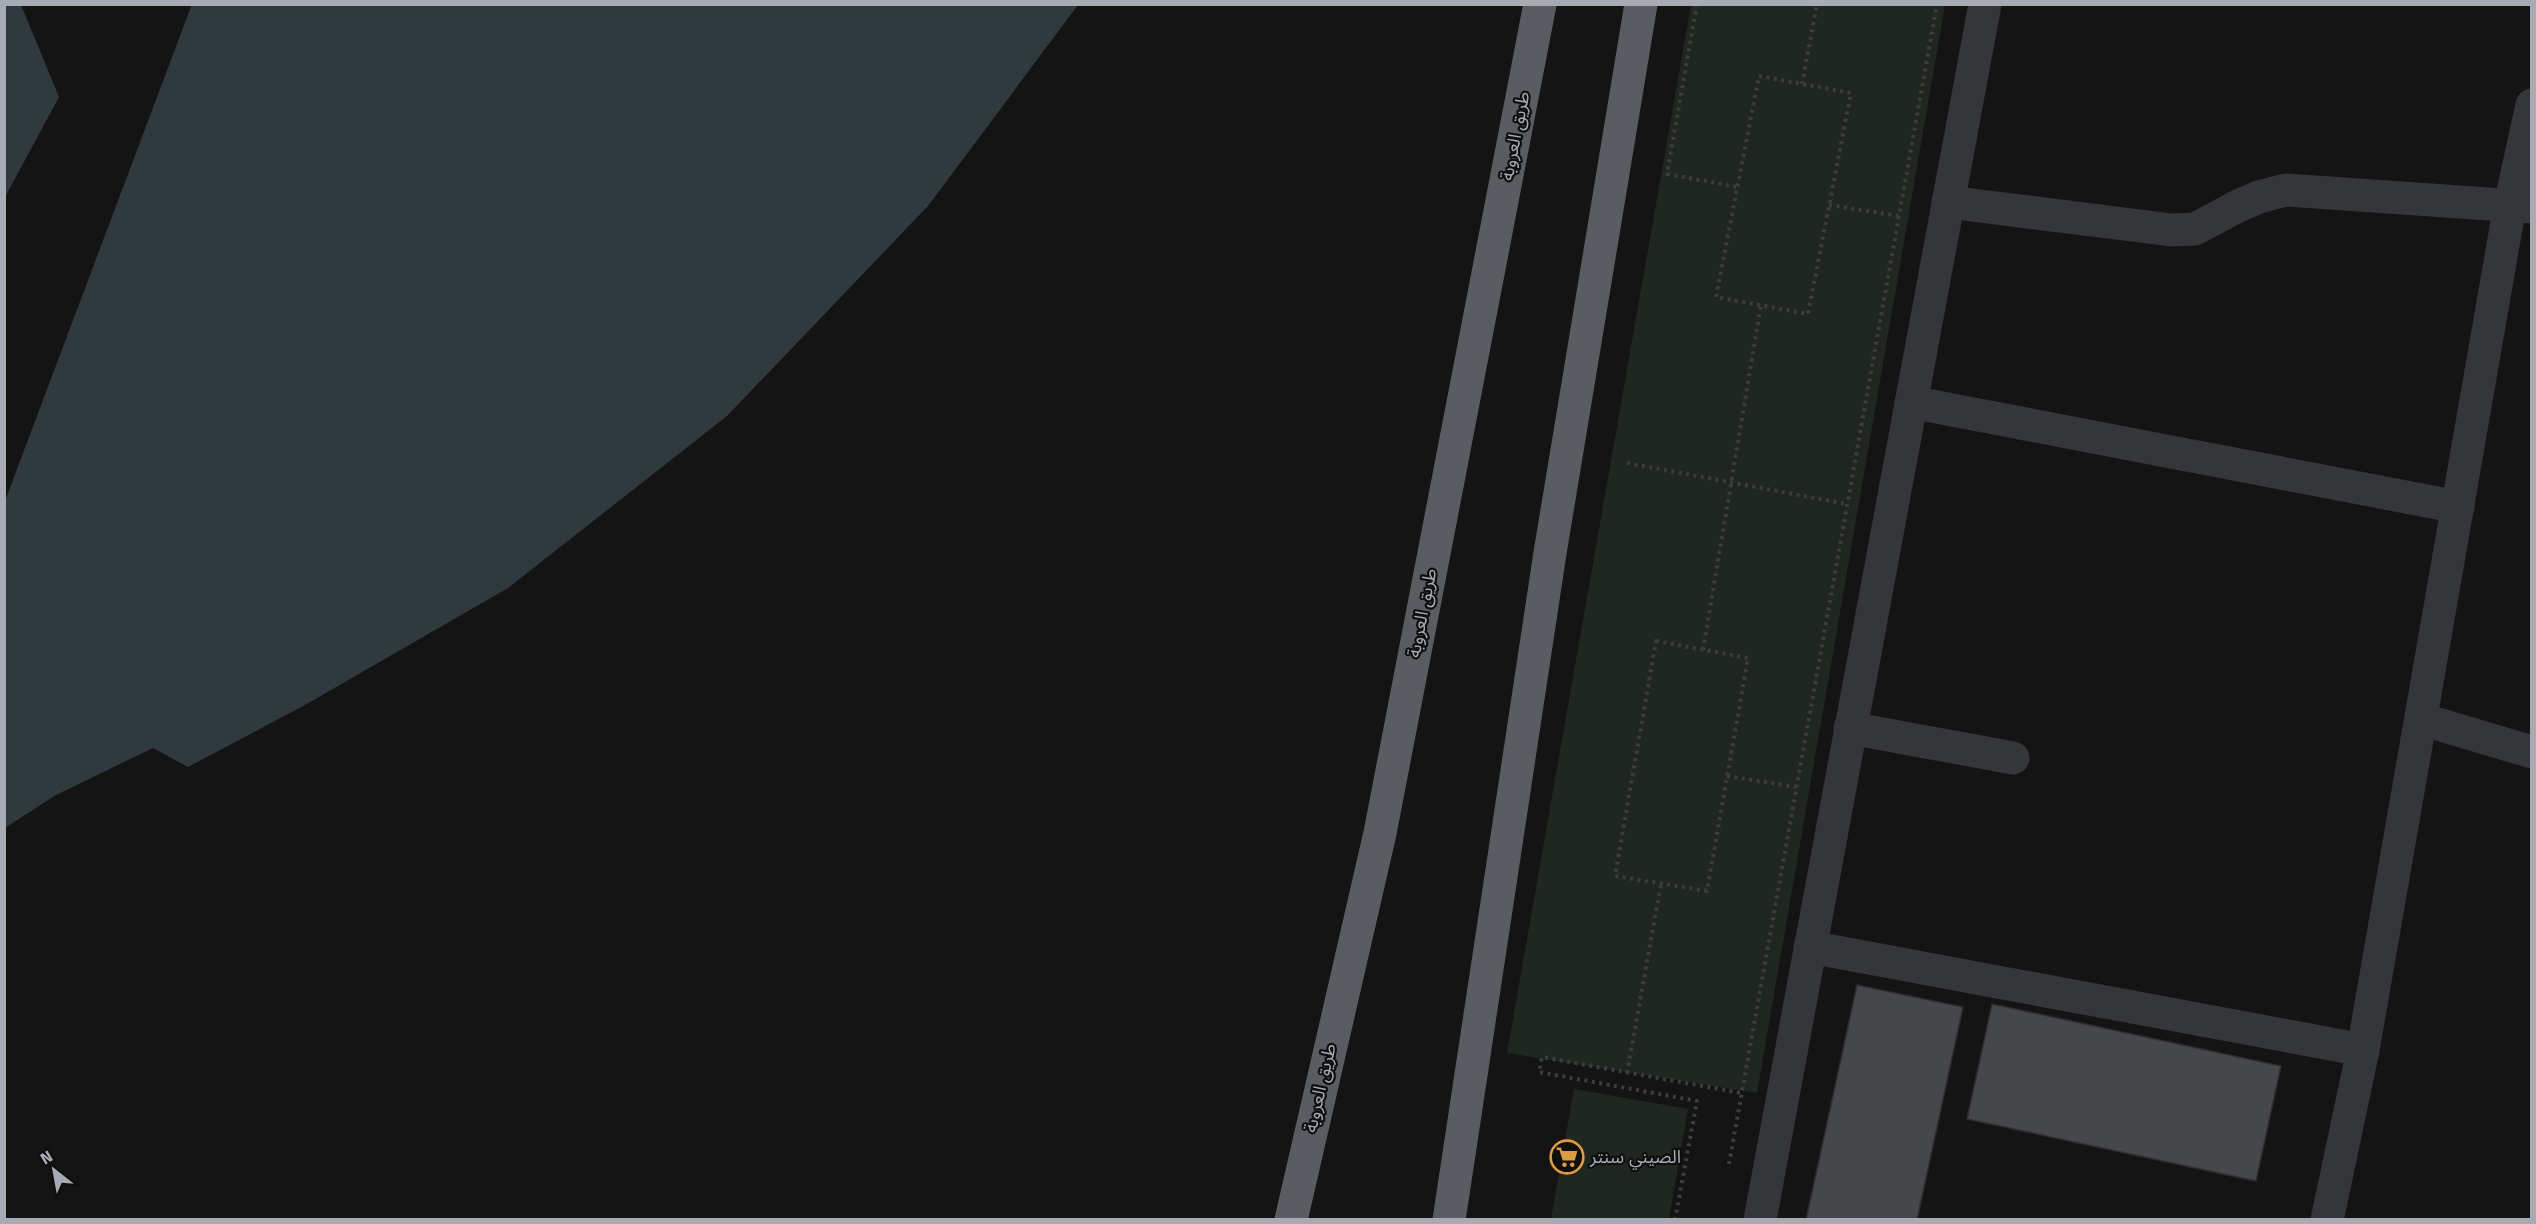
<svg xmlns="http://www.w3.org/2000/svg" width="2536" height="1224" viewBox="0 0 2536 1224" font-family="'Fira Sans','Noto Sans Arabic',sans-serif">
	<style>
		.green { fill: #202721 }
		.water { fill: #30393e }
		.building { fill: #46474a; stroke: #2e2e31; stroke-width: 1.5 }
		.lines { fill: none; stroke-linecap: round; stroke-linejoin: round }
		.path { stroke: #3b3d41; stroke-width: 4; stroke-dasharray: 3 4.5; stroke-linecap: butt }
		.minor { stroke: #35363a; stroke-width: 33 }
		.trunk { stroke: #595c61; stroke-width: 33 }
		.labels { text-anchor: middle; stroke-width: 4.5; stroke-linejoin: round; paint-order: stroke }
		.street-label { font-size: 18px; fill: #a7acb4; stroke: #0f0f10 }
		.poi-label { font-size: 18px; fill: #a7acb4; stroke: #0f0f10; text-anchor: start }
	</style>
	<rect width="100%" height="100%" fill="#141415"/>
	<g class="green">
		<polygon points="1691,5 1945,5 1757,1093 1507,1053"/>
		<polygon points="1574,1089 1688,1109 1669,1219 1551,1219"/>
	</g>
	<g class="water">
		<polygon points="5,4 21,5 59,97 5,197"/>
		<polygon points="192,4 1078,4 1078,5 928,206 727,416 508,588 305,705 188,767 153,748 56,795 5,828 5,501"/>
	</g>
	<g class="building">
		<polygon points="1857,985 1963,1007 1917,1220 1806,1220"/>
		<polygon points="1992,1004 2281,1066 2256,1181 1967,1119"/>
	</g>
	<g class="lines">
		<g class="path">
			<polyline points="1697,4 1667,174 1737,187"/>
			<polygon points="1759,76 1851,93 1808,314 1716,297"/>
			<polyline points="1802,84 1817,4"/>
			<polyline points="1829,205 1899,216"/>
			<polyline points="1627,463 1847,504"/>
			<polygon points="1656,641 1748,658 1707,891 1615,876"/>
			<polyline points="1703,650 1761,305"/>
			<polyline points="1727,776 1796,787"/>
			<polyline points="1627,1073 1661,884"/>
			<polyline points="1729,1164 1937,4"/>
			<polyline points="1675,1220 1697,1101 1539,1072 1542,1057 1741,1093"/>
		</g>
		<g class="minor">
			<polyline points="1948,202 2172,230 2195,229 2238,206 2259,197 2286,190 2532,207"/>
			<polyline points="1911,402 2458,507"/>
			<polyline points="2421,719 2532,752"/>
			<polyline points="1850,728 2013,758"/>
			<polyline points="1810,947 2363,1050"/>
			<polyline points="1760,1220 1985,4"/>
			<polyline points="2327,1220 2363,1050 2510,205 2532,105"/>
		</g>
		<g class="trunk">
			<polyline points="1291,1220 1380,833 1540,4"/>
			<polyline points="1449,1220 1550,553 1641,4"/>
		</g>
	</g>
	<defs>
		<g id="supermarket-ring" transform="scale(1.725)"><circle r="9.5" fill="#0f0f10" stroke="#df9b42" stroke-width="1.5"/><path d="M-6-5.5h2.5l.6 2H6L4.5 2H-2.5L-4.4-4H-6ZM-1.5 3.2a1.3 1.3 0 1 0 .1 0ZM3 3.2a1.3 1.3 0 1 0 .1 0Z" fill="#df9b42"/></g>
	</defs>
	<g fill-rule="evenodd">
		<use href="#supermarket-ring" x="1567" y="1157"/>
	</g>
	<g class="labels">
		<g class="street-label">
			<text transform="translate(1515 136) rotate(-79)" y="6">طريق العروبة</text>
			<text transform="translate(1422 613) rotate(-79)" y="6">طريق العروبة</text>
			<text transform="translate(1320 1088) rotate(-77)" y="6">طريق العروبة</text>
		</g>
		<g class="poi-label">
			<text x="1590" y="1163">الصيني سنتر</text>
		</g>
	</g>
	<rect width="2536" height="1224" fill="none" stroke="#a7acb4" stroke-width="12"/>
	<g transform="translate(54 1170) rotate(329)" stroke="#0f0f10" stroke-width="4.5" paint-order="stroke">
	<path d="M0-4.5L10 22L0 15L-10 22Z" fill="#a7acb4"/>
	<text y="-9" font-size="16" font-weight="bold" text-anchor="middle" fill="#a7acb4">N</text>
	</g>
</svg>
